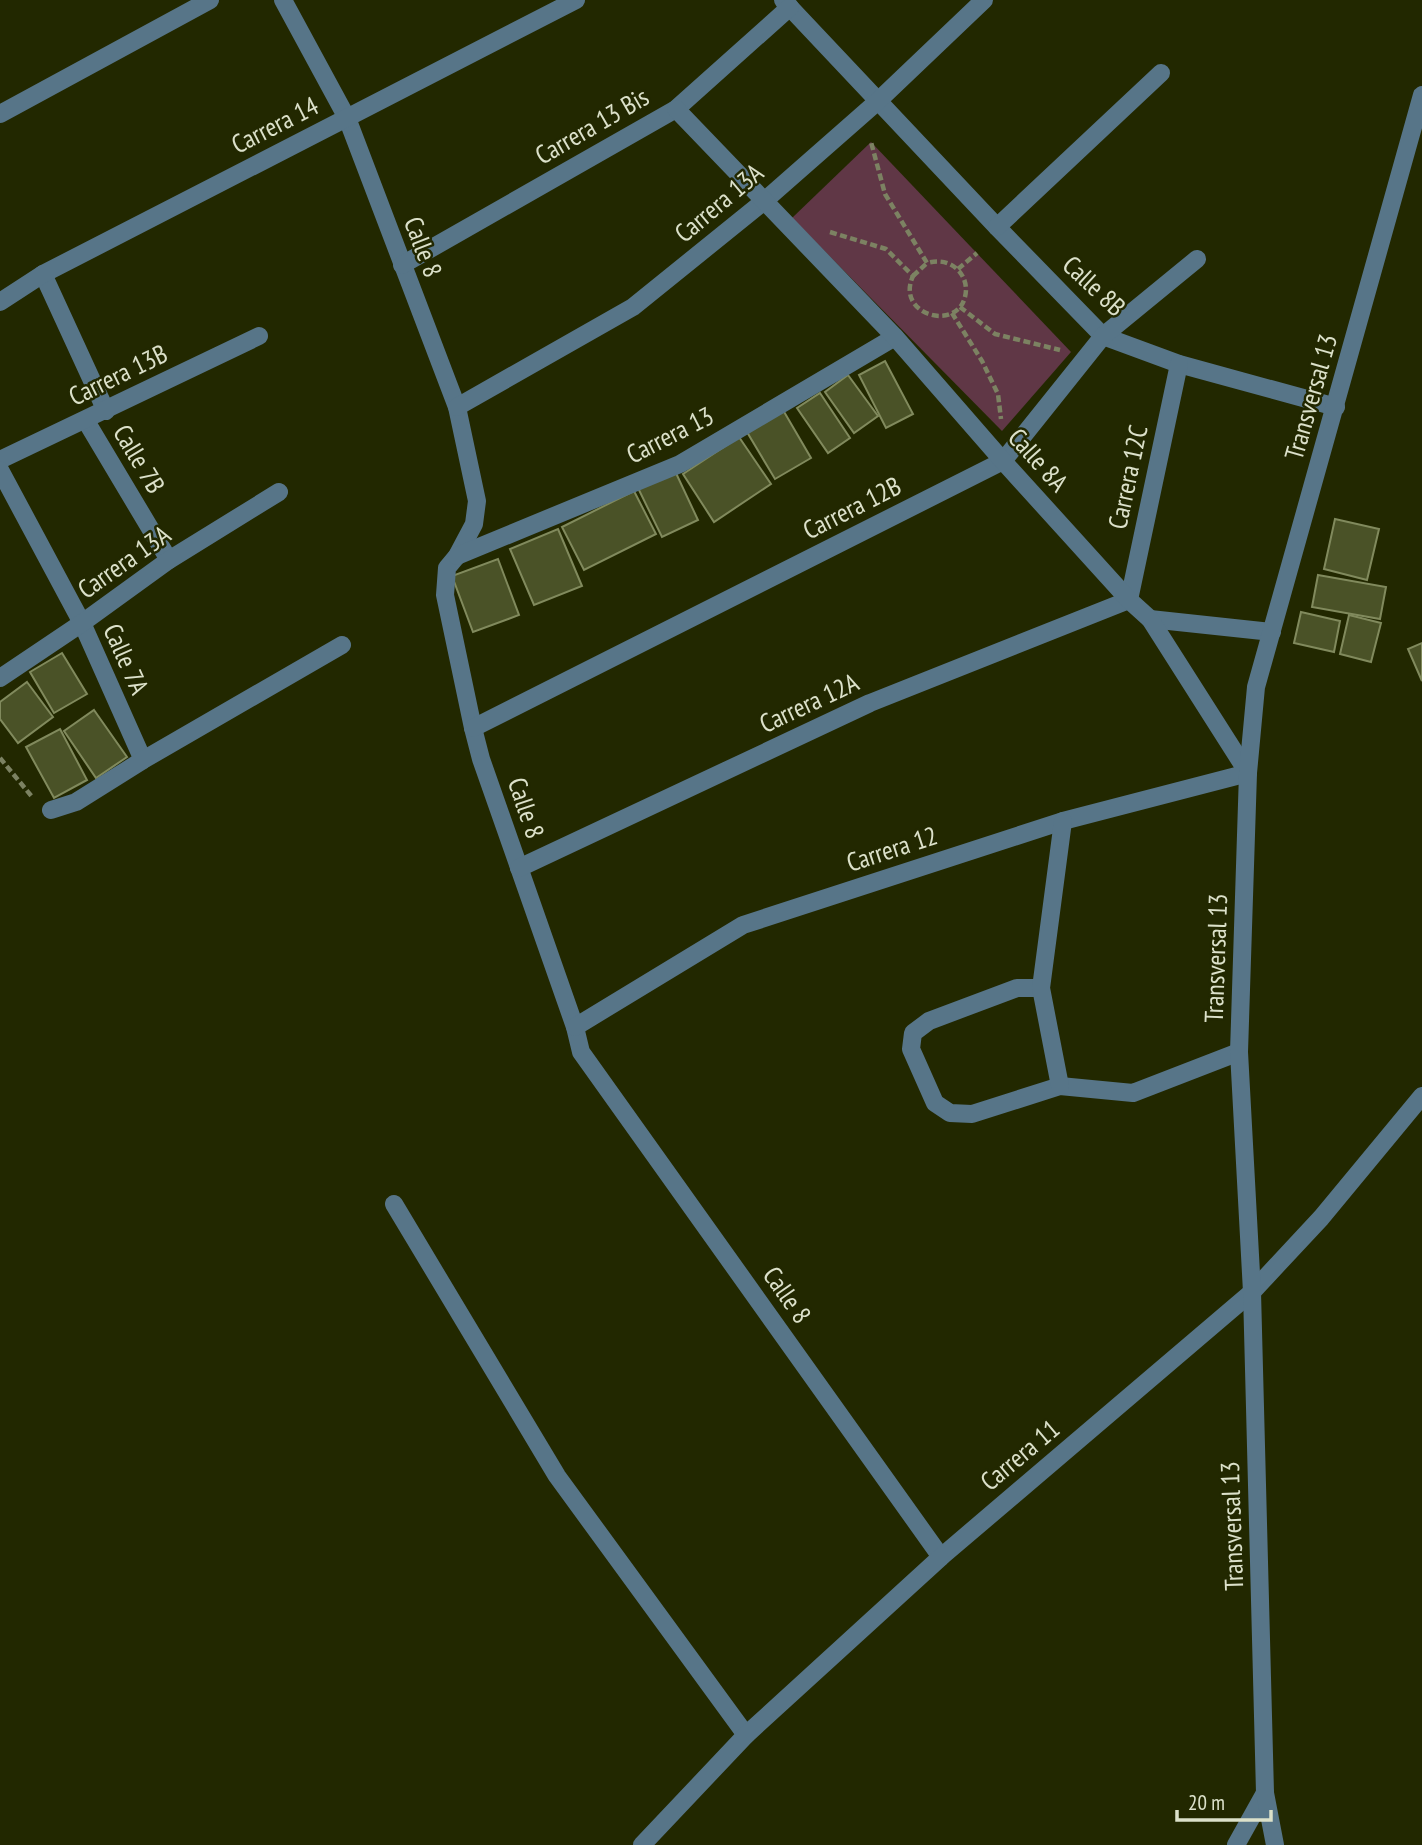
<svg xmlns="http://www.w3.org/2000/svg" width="1422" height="1845" viewBox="0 0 1422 1845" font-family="'PT Sans Narrow',sans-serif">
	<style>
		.green { fill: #603746 }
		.building { fill: #4a5227; stroke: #818a5d; stroke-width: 2 }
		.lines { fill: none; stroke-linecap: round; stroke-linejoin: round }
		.path { stroke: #7c8262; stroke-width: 4.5; stroke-dasharray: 7 3.5; stroke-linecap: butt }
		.minor { stroke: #577588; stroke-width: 18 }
		.labels { text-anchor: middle; stroke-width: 5; stroke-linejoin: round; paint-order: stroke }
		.street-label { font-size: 26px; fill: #dce1ca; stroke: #222800 }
	</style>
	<rect width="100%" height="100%" fill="#222800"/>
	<polygon class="green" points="871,142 1071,352 1002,431 792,218"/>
	<g class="building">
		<polygon points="885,361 913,414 886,428 859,375"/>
		<polygon points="848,375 878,416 854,433 825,392"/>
		<polygon points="820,393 850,438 828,453 797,408"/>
		<polygon points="783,410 811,458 775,479 747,432"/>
		<polygon points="739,437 771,484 714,522 683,474"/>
		<polygon points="675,471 698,520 662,537 638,488"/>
		<polygon points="634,491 656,534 584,570 562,527"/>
		<polygon points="1335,519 1379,529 1367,580 1324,569"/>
		<polygon points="558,529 582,586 534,605 510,549"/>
		<polygon points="498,559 519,615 473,632 452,576"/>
		<polygon points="1318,575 1386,587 1380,619 1312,607"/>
		<polygon points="1301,612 1340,621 1334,652 1294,643"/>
		<polygon points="1349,615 1381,623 1371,662 1340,654"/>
		<polygon points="1422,643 1422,681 1408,649"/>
		<polygon points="62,653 87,694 54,713 30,672"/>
		<polygon points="27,682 53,717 18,743 0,719 0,702"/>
		<polygon points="94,710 127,757 96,778 64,731"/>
		<polygon points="60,729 87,780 54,798 26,747"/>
	</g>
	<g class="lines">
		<g class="path">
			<path d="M830,232L886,249L913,276C894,317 964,334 966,290C966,282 963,275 958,270C949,261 938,260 927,263L885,194L871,142"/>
			<polyline points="958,269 977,253"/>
			<polyline points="913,276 927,263"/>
			<polyline points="960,307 995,334 1060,350"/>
			<polyline points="952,313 982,361 998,394 1001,419"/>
			<polyline points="0,758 33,798"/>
		</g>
		<g class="minor">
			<polyline points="283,0 347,118 457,407 477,501 474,524 457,556 447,568 445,595 473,728 481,759 575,1027 581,1052 941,1557"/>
			<polyline points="783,0 997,227 1103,336 1179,364 1336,407"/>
			<polyline points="0,114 210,0"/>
			<polyline points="997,227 1161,73"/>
			<polyline points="402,265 676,109 790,7"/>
			<polyline points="43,274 106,411"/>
			<polyline points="0,302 43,274 576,0"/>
			<polyline points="457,407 633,307 763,202 878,101 984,0"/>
			<polyline points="86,421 169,560"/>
			<polyline points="0,460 259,336"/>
			<polyline points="0,470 82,623 143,760"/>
			<polyline points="457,556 680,464 895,337"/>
			<polyline points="1150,619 1272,632"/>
			<polyline points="0,678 82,623 169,560 279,492"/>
			<polyline points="473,728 1003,461 1103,336 1197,259"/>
			<polyline points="51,810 76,802 143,760 342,645"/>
			<polyline points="519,868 870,703 1129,600 1179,364"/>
			<polyline points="1041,988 1017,988 929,1021 913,1033 911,1049 935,1103 950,1113 972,1114 1060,1086 1133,1093 1239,1052"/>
			<polyline points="575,1027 743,925 1063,821 1248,773 1150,619 1129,600 1003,461 895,337 676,109"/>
			<polyline points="1060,1086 1041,988 1063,821"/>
			<polyline points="394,1204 557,1476 746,1735"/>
			<polyline points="642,1845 746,1735 941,1557 1252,1292 1321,1218 1422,1096"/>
			<polyline points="1236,1845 1265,1793"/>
			<polyline points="1275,1845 1265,1793 1252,1292 1239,1052 1248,773 1256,687 1422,95"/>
		</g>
	</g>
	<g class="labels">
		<g class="street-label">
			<text transform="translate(275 125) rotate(-27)" y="9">Carrera 14</text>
			<text transform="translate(592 126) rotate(-30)" y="9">Carrera 13 Bis</text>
			<text transform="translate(719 203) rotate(-40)" y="9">Carrera 13A</text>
			<text transform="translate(423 247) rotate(69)" y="9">Calle 8</text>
			<text transform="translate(1094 286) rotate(43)" y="9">Calle 8B</text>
			<text transform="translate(118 375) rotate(-26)" y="9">Carrera 13B</text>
			<text transform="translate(1311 397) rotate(-74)" y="9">Transversal 13</text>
			<text transform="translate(670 435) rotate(-27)" y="9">Carrera 13</text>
			<text transform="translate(139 459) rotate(59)" y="9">Calle 7B</text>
			<text transform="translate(1038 460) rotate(48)" y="9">Calle 8A</text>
			<text transform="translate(1128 477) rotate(-78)" y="9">Carrera 12C</text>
			<text transform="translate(852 508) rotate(-27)" y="9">Carrera 12B</text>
			<text transform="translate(124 562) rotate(-35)" y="9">Carrera 13A</text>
			<text transform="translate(126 659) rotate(66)" y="9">Calle 7A</text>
			<text transform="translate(809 703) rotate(-25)" y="9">Carrera 12A</text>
			<text transform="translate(526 808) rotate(71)" y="9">Calle 8</text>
			<text transform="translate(892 849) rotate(-18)" y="9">Carrera 12</text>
			<text transform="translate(1216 958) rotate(-88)" y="9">Transversal 13</text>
			<text transform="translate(787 1295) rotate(55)" y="9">Calle 8</text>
			<text transform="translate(1020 1455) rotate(-40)" y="9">Carrera 11</text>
			<text transform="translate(1232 1526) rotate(-92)" y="9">Transversal 13</text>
		</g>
	</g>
	<path d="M1177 1810v10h94v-10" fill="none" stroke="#dce1ca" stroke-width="3.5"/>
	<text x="1188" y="1810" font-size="21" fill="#dce1ca" stroke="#222800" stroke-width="5" paint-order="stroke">20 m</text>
</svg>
